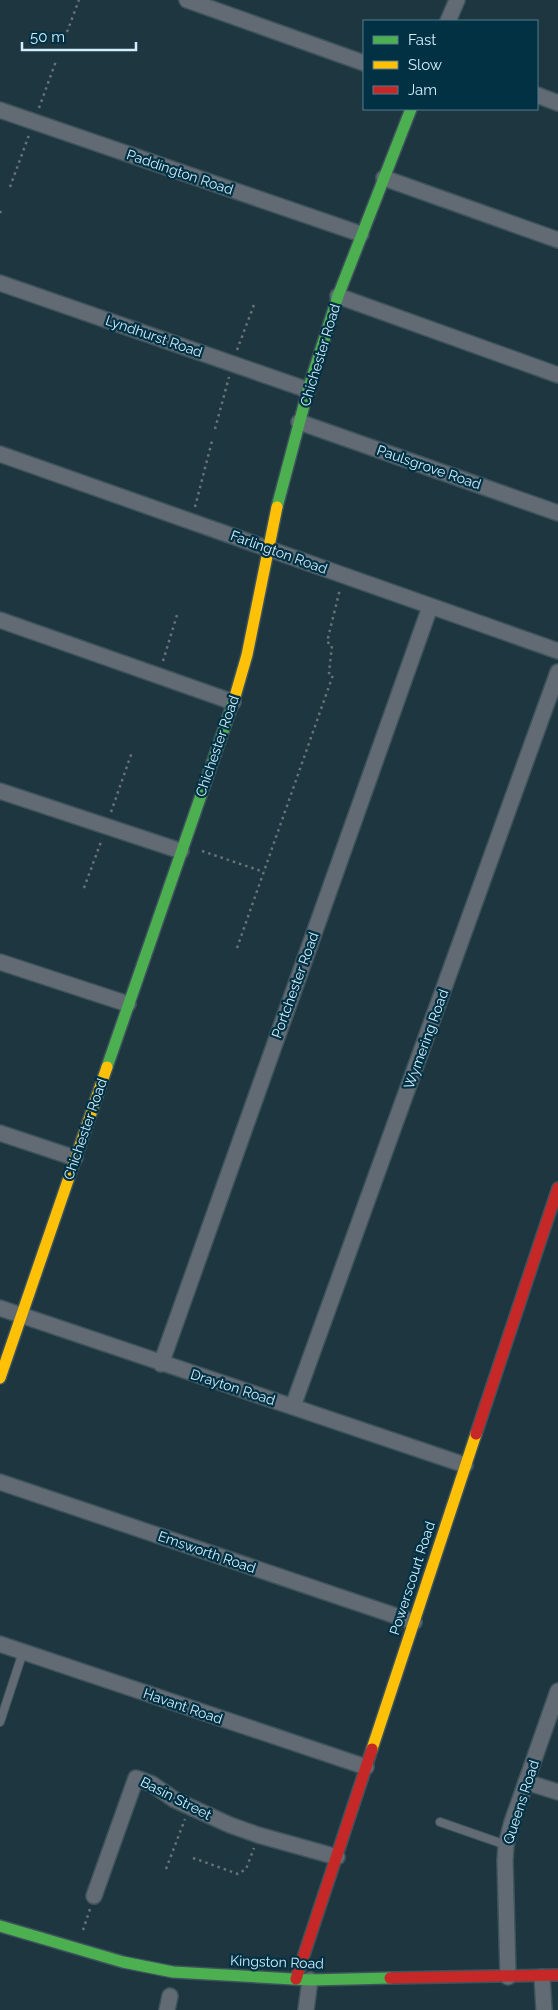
<svg xmlns="http://www.w3.org/2000/svg" width="558" height="2010" viewBox="0 0 558 2010" font-family="Raleway,sans-serif">
	<style>
		.lines { fill: none; stroke-linecap: round; stroke-linejoin: round }
		.lane-casing { stroke: #3d535c; stroke-width: 10 }
		.street-casing { stroke: #3d535c; stroke-width: 18 }
		.fast-casing { stroke: #3d535c; stroke-width: 14 }
		.slow-casing { stroke: #3d535c; stroke-width: 14 }
		.jam-casing { stroke: #3d535c; stroke-width: 14 }
		.path { stroke: #677279; stroke-width: 2.5; stroke-dasharray: 2.5 4; stroke-linecap: butt }
		.lane { stroke: #626b73; stroke-width: 8 }
		.street { stroke: #626b73; stroke-width: 15 }
		.fast { stroke: #4caf50; stroke-width: 11 }
		.slow { stroke: #ffc107; stroke-width: 11 }
		.jam { stroke: #c62828; stroke-width: 11 }
		.labels { text-anchor: middle; stroke-width: 4.5; stroke-linejoin: round; paint-order: stroke }
		.street-label { font-size: 14px; fill: #d1eefd; stroke: #023144 }
	</style>
	<rect width="100%" height="100%" fill="#1e3640"/>
	<g class="lines">
		<g class="lane-casing">
			<g id="lane">
				<polyline points="0,1722 23,1652"/>
				<polyline points="440,1822 506,1845"/>
			</g>
		</g>
		<g class="street-casing">
			<g id="street">
				<polyline points="187,0 364,63"/>
				<polyline points="448,21 457,0"/>
				<polyline points="537,95 558,103"/>
				<polyline points="0,110 361,234"/>
				<polyline points="384,178 558,240"/>
				<polyline points="0,283 308,390"/>
				<polyline points="338,296 558,375"/>
				<polyline points="299,422 558,513"/>
				<polyline points="0,454 558,651"/>
				<polyline points="0,620 233,702"/>
				<polyline points="0,791 181,851"/>
				<polyline points="0,962 128,1004"/>
				<polyline points="0,1133 75,1158"/>
				<polyline points="0,1308 465,1465"/>
				<polyline points="161,1364 430,607"/>
				<polyline points="293,1406 558,672"/>
				<polyline points="0,1482 414,1622"/>
				<polyline points="0,1644 366,1767"/>
				<polyline points="526,1782 558,1792"/>
				<polyline points="94,1896 136,1778 152,1784 175,1800 230,1825 258,1835 337,1857"/>
				<polyline points="508,1977 505,1860 506,1845 512,1822 558,1691"/>
				<polyline points="542,1977 544,2010"/>
				<polyline points="167,2010 170,1996"/>
				<polyline points="306,2010 310,1980"/>
			</g>
		</g>
		<g class="fast-casing">
			<g id="fast">
				<polyline points="277,507 308,390 338,296 411,109"/>
				<polyline points="107,1067 234,700"/>
				<polyline points="0,1926 123,1962 173,1972 310,1980 390,1978"/>
			</g>
		</g>
		<g class="slow-casing">
			<g id="slow">
				<polyline points="234,700 247,655 277,507"/>
				<polyline points="0,1378 107,1067"/>
				<polyline points="372,1749 476,1434"/>
			</g>
		</g>
		<g class="jam-casing">
			<g id="jam">
				<polyline points="476,1434 558,1188"/>
				<polyline points="390,1978 558,1975"/>
				<polyline points="296,1979 372,1749"/>
			</g>
		</g>
		<g class="path">
			<polyline points="67,32 79,0"/>
			<polyline points="39,108 56,61"/>
			<polyline points="10,187 29,135"/>
			<polyline points="0,213 1,211"/>
			<polyline points="237,350 255,302"/>
			<polyline points="215,429 229,377"/>
			<polyline points="195,507 212,441"/>
			<polyline points="163,661 177,615"/>
			<polyline points="111,812 132,752"/>
			<polyline points="202,851 264,872"/>
			<polyline points="84,888 102,839"/>
			<polyline points="237,948 333,675 329,673 332,645 327,642 340,589"/>
			<polyline points="193,1858 238,1874 246,1869 254,1848"/>
			<polyline points="166,1869 185,1819"/>
			<polyline points="83,1930 90,1909"/>
		</g>
		<use href="#lane" class="lane"/>
		<use href="#street" class="street"/>
		<use href="#fast" class="fast"/>
		<use href="#slow" class="slow"/>
		<use href="#jam" class="jam"/>
	</g>
	<g class="labels">
		<g class="street-label">
			<text transform="translate(180 172) rotate(19)" y="5">Paddington Road</text>
			<text transform="translate(154 336) rotate(19)" y="5">Lyndhurst Road</text>
			<text transform="translate(320 355) rotate(-73)" y="5">Chichester Road</text>
			<text transform="translate(429 467) rotate(19)" y="5">Paulsgrove Road</text>
			<text transform="translate(279 552) rotate(20)" y="5">Farlington Road</text>
			<text transform="translate(217 746) rotate(-71)" y="5">Chichester Road</text>
			<text transform="translate(295 985) rotate(-70)" y="5">Portchester Road</text>
			<text transform="translate(426 1039) rotate(-70)" y="5">Wymering Road</text>
			<text transform="translate(85 1129) rotate(-71)" y="5">Chichester Road</text>
			<text transform="translate(233 1387) rotate(18)" y="5">Drayton Road</text>
			<text transform="translate(207 1552) rotate(19)" y="5">Emsworth Road</text>
			<text transform="translate(412 1578) rotate(-72)" y="5">Powerscourt Road</text>
			<text transform="translate(183 1706) rotate(19)" y="5">Havant Road</text>
			<text transform="translate(176 1798) rotate(27)" y="5">Basin Street</text>
			<text transform="translate(521 1802) rotate(-72)" y="5">Queens Road</text>
			<text transform="translate(277 1962) rotate(2)" y="5">Kingston Road</text>
		</g>
	</g>
	<rect x="363" y="20" width="175" height="90" fill="#023144" stroke="#557d8e"/>
	<rect x="373" y="36" width="25" height="8" fill="#4caf50" stroke="#557d8e"/>
	<text x="408" y="45" font-size="15" fill="#d1eefd">Fast</text>
	<rect x="373" y="61" width="25" height="8" fill="#ffc107" stroke="#557d8e"/>
	<text x="408" y="70" font-size="15" fill="#d1eefd">Slow</text>
	<rect x="373" y="86" width="25" height="8" fill="#c62828" stroke="#557d8e"/>
	<text x="408" y="95" font-size="15" fill="#d1eefd">Jam</text>
	<path d="M22 42v8h114v-8" fill="none" stroke="#d1eefd" stroke-width="2.5"/>
	<text x="30" y="42" font-size="15" fill="#d1eefd" stroke="#023144" stroke-width="4" paint-order="stroke">50 m</text>
</svg>
